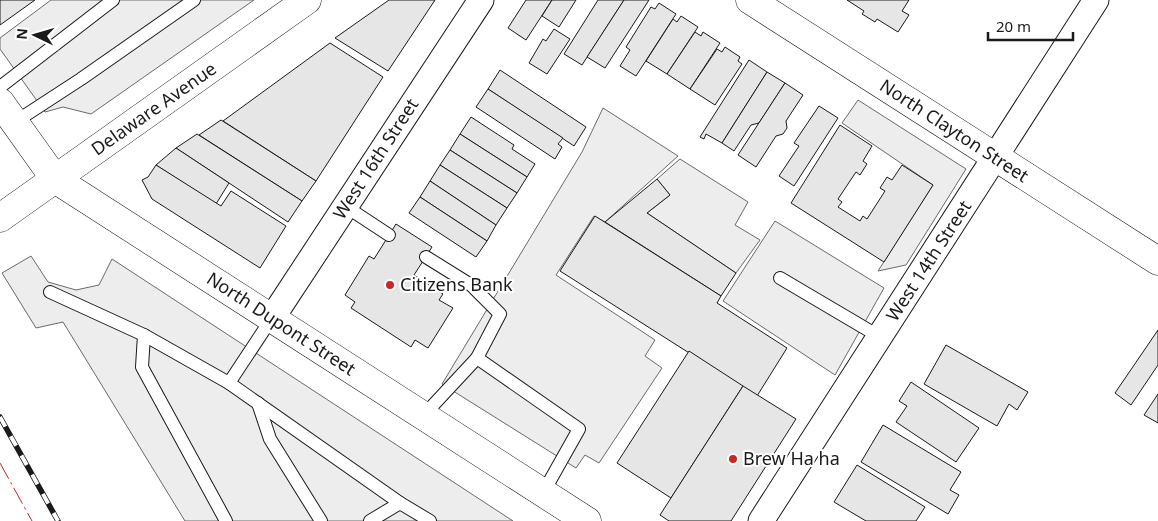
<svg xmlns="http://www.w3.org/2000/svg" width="1158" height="521" viewBox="0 0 1158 521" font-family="'Noto Sans',sans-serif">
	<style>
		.built { fill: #ededed; stroke: #6a6a6a }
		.building { fill: #e6e6e6; stroke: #1a1a1a }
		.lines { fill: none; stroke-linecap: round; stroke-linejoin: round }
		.lane-casing { stroke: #1a1a1a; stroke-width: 14 }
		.street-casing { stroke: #1a1a1a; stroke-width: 27 }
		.secondary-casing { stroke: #1a1a1a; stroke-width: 29 }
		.lane { stroke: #fff; stroke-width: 12 }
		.street { stroke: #fff; stroke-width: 25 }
		.secondary { stroke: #fff; stroke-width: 28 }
		.rail-casing { stroke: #1a1a1a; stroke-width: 5.5 }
		.rail { stroke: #fff; stroke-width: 4; stroke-dasharray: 11; stroke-linecap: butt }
		.power { stroke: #c62828; stroke-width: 1; stroke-dasharray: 18 4 2.5 4; stroke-linecap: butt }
		.poi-dot { fill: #c62828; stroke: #fff; stroke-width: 2 }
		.labels { text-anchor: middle; stroke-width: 4; stroke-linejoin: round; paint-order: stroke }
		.street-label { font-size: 18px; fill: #1a1a1a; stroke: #fff }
		.poi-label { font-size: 18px; fill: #1a1a1a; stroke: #fff; text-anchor: start }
	</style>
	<rect width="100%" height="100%" fill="#fff"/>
	<g class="built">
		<polygon points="51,0 254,0 91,114 63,107 45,112 0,49 0,38"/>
		<polygon points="858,100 966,169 906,265 878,271 933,185 842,123"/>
		<polygon points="603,108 678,156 605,222 594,216 556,275 655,340 645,356 662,368 599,463 585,455 576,468 442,384 582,152"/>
		<polygon points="680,159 748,202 735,225 760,240 736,273 647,213 670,195 657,179"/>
		<polygon points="775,221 884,288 835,375 723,301"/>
		<polygon points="31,256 48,282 76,290 99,285 112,259 513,521 185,521 63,322 36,328 2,273"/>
	</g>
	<g class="building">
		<polygon points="0,0 35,0 0,25"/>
		<polygon points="389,0 435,0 388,71 335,38"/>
		<polygon points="526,0 552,0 526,40 508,28"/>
		<polygon points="552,0 576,0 559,27 542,16"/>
		<polygon points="598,0 624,0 582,65 564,54"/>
		<polygon points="624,0 649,0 605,68 587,57"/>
		<polygon points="847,0 909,0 902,11 909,15 898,32 877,19 875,22 862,14 864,11"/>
		<polygon points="659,3 676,14 636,76 620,66 630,50 626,47 651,7 655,9"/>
		<polygon points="681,16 698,27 667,74 646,61 673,19 677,22"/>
		<polygon points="554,29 570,39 547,74 529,63 543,39 546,41"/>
		<polygon points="695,32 701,36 703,32 720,43 690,89 667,74"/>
		<polygon points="330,43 383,77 316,181 223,121"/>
		<polygon points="725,47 740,57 738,61 742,64 715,105 690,89 717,49 722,52"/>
		<polygon points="749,60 767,72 722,143 706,134 704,139 700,137"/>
		<polygon points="500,70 586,127 574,146 488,89"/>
		<polygon points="767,72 785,83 759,123 751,125 734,151 722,143"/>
		<polygon points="785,83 803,95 786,121 787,128 783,134 776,136 756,167 738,155"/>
		<polygon points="488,89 563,138 558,144 562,147 555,159 476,107"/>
		<polygon points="819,106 838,118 794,186 779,176 799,146 794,143"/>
		<polygon points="471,117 514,145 512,149 535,164 527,177 460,134"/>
		<polygon points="221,120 316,181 302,201 199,135"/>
		<polygon points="840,125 872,146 863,161 867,164 860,175 856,172 838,199 842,202 838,207 860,221 863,216 867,219 885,191 880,188 887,177 892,180 902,165 933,185 884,262 791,203"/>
		<polygon points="197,134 302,201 288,222 176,148"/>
		<polygon points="460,134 527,177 517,193 450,150"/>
		<polygon points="176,148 229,183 216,204 156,165"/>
		<polygon points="450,150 517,193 507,208 440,165"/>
		<polygon points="156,165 221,206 231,191 286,226 260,268 152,199 142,180 148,177"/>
		<polygon points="440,165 507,208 496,225 430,181"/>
		<polygon points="657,179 670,195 647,213 736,273 721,296 605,222"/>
		<polygon points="430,181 496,225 487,241 420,197"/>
		<polygon points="420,197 487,241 476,257 409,213"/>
		<polygon points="595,216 721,296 717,303 787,348 757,396 560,271"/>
		<polygon points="396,224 432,247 414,275 443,294 439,300 453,308 428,348 415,340 411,347 351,308 355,302 345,295 369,256 374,259"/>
		<polygon points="1158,330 1158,365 1131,405 1115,393"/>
		<polygon points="946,345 1028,392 1017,410 1009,404 997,426 924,384"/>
		<polygon points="689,351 743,386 671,498 617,463"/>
		<polygon points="911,382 979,428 956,462 896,422 907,406 899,401"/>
		<polygon points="743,386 796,419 731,521 669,521 660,515"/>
		<polygon points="1158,394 1158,423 1144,415"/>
		<polygon points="883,425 961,472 950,490 959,495 948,514 861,462"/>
		<polygon points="857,465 925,507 916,521 866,521 834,502"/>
	</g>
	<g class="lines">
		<g class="lane-casing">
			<g id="lane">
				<polyline points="0,87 113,0"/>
				<polyline points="15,122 81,79 194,0"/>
				<polyline points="345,206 389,235"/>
				<polyline points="426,257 471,285 500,314 477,358"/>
				<polyline points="780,278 880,337"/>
				<polyline points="50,292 144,335 229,383 272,318"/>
				<polyline points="144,335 142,367 226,521"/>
				<polyline points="229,383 400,503 370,521"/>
				<polyline points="258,403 270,439 321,521"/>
				<polyline points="423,416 477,358 579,429 543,493"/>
				<polyline points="400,503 430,521"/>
			</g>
		</g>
		<g class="street-casing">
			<g id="street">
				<polyline points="272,318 481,0"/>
				<polyline points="761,521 1096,0"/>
			</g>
		</g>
		<g class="secondary-casing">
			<g id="secondary">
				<polyline points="750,0 1158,261"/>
				<polyline points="0,102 55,179 587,521"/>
				<polyline points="0,218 307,0"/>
			</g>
		</g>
		<use href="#lane" class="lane"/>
		<use href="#street" class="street"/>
		<use href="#secondary" class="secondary"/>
		<g class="rail-casing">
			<polyline id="rail" points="0,417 58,521"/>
		</g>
		<use href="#rail" class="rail"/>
		<polyline class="power" points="0,463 32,521"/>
	</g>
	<g class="poi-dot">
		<circle cx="390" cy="285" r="5"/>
		<circle cx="733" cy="459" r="5"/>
	</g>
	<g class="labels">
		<g class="street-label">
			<text transform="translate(154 109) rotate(-35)" y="6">Delaware Avenue</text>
			<text transform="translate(954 131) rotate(33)" y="6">North Clayton Street</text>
			<text transform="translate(376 159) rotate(-57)" y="6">West 16th Street</text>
			<text transform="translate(929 261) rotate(-57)" y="6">West 14th Street</text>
			<text transform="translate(281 324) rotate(33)" y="6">North Dupont Street</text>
		</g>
		<g class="poi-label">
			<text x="400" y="291">Citizens Bank</text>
			<text x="743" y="465">Brew Ha ha</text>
		</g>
	</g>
	<g transform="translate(35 35) rotate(275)" stroke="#ffffff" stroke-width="4" paint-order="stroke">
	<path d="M0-4L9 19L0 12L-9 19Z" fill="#1a1a1a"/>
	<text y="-8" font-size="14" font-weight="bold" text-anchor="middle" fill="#1a1a1a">N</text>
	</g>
	<path d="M988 32v8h85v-8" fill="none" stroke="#1a1a1a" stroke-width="2.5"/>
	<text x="996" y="32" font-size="15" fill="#1a1a1a" stroke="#ffffff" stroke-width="4" paint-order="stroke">20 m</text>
</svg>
